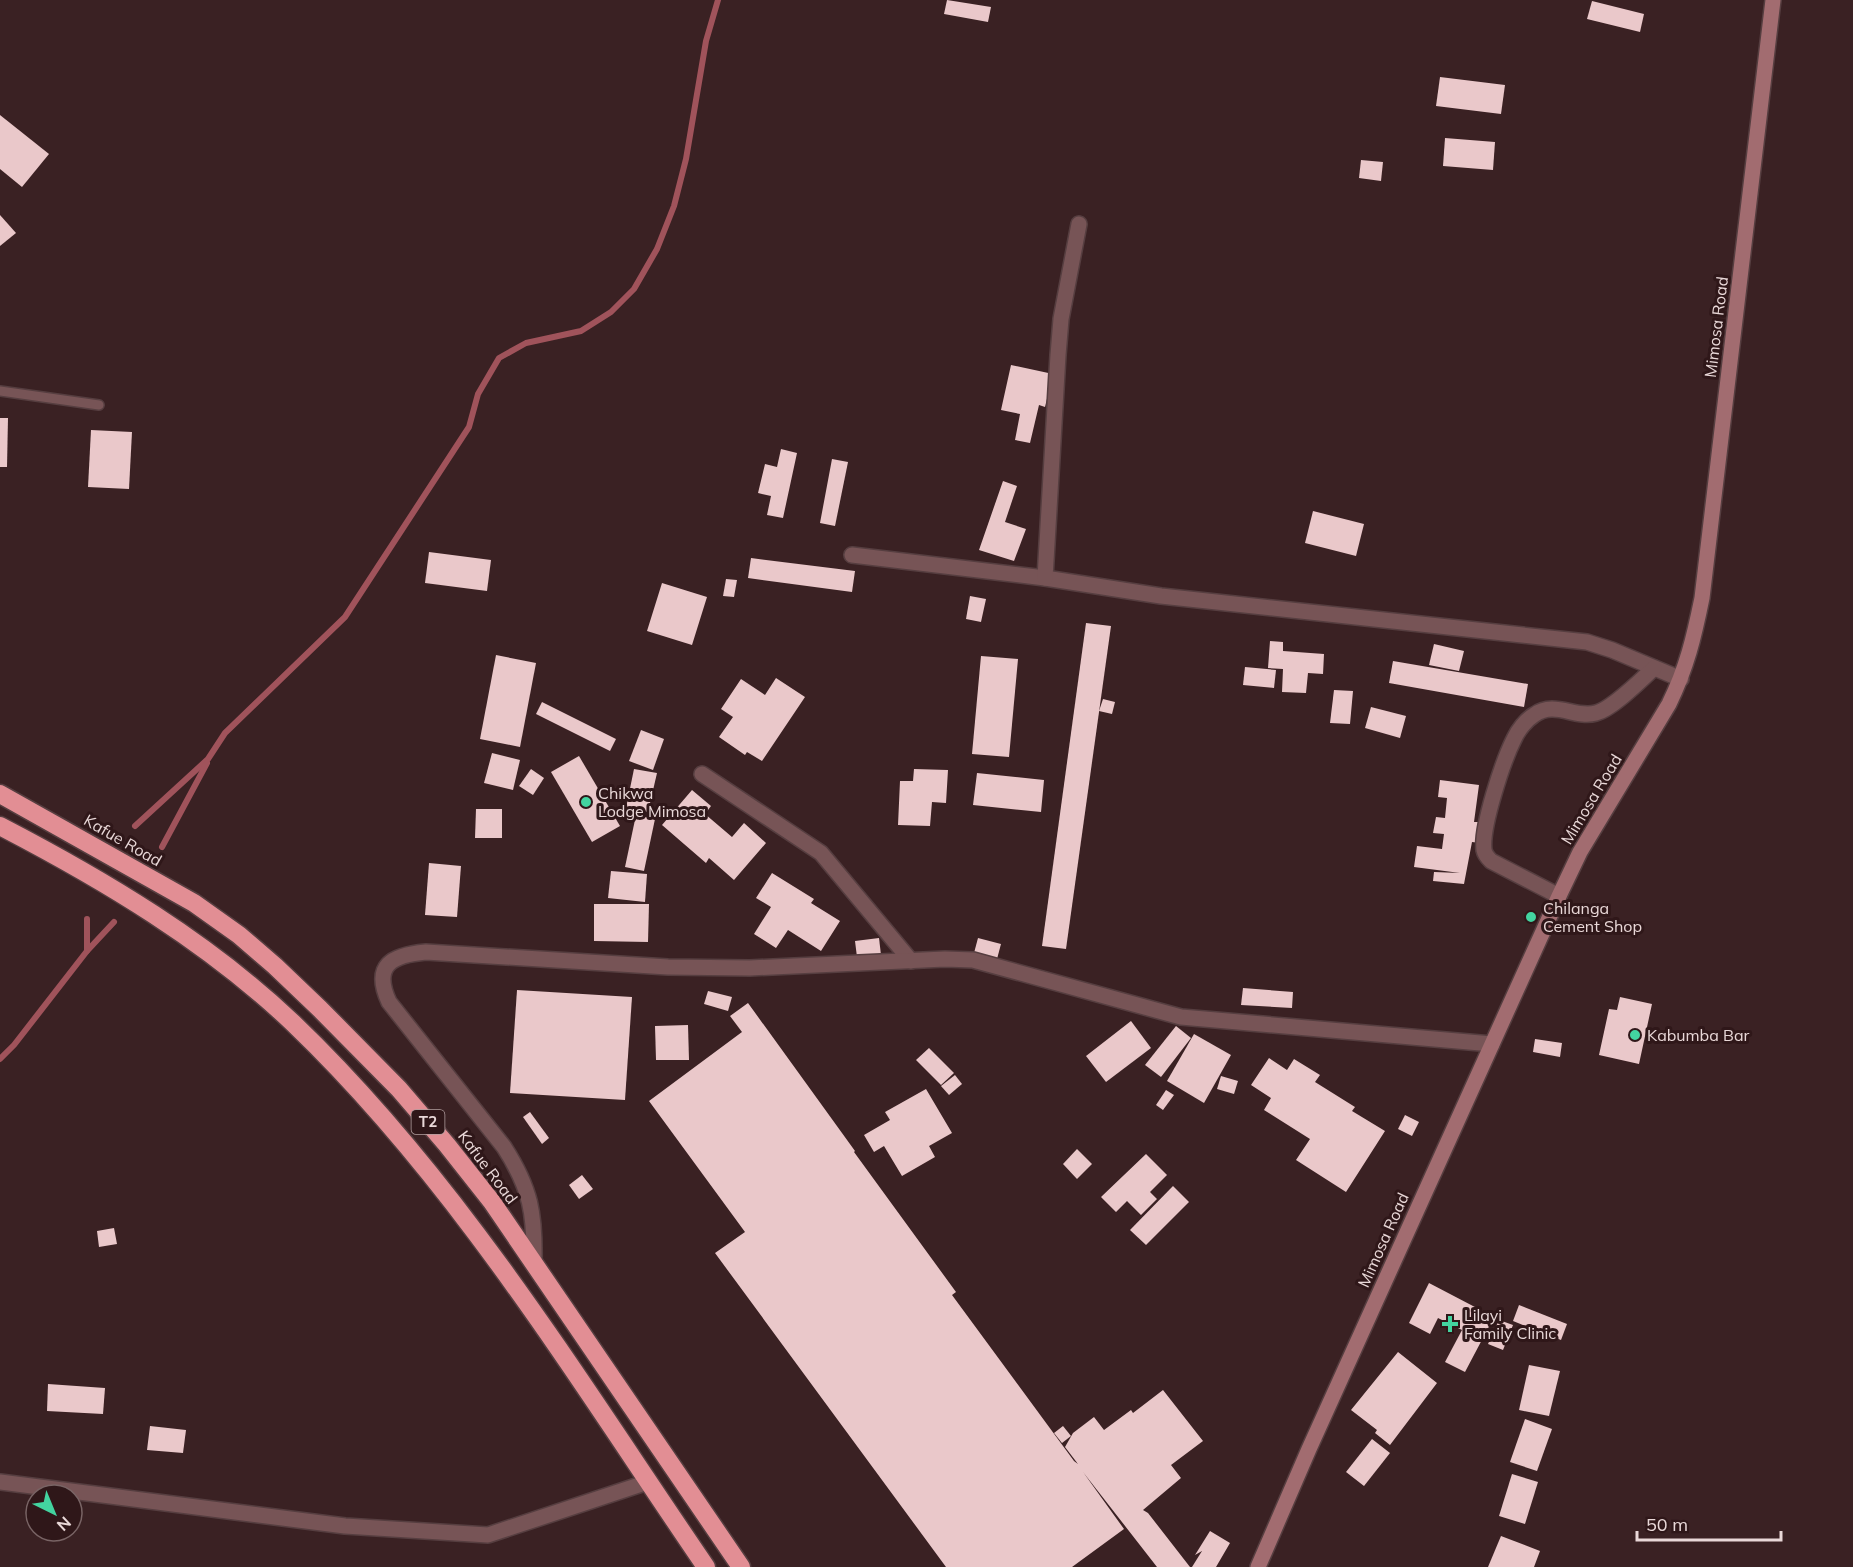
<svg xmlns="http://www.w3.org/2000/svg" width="1853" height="1567" viewBox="0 0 1853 1567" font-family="Mulish,sans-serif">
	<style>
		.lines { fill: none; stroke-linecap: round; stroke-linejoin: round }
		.stream { stroke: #a0535b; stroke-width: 6 }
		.building { fill: #eac8ca }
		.lane-casing { stroke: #563e40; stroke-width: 12 }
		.street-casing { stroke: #563e40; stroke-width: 18 }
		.secondary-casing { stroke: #563e40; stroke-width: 18 }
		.highway-casing { stroke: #563e40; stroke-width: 21 }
		.lane { stroke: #775456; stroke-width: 9 }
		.street { stroke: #775456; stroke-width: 15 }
		.secondary { stroke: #a26c70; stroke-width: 15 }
		.highway { stroke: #e28e94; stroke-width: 18 }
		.poi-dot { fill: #43d4a0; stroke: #2f1719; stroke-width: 2 }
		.labels { text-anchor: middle; stroke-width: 6; stroke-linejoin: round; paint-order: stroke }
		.shield { fill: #2f1719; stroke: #b19e9f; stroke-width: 1.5 }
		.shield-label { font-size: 15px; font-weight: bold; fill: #e9d8d8 }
		.street-label { font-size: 16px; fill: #e9d8d8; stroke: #2f1719 }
		.poi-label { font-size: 16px; fill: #e9d8d8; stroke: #2f1719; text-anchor: start }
	</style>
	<rect width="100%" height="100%" fill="#3a2123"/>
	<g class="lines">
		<g class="stream">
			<polyline points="135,826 208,759 225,733 345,617 469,427 478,394 499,358 526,343 581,331 611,312 634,289 657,249 674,206 686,159 706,41 718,0"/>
			<polyline points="162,847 207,763"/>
			<polyline points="87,951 114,922"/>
			<polyline points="0,1059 14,1045 87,951 87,919"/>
		</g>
	</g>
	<g class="building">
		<polygon points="947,0 991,7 988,22 944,14"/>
		<polygon points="1592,1 1644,14 1640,32 1587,19"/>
		<polygon points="1440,77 1505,85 1501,114 1436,106"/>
		<polygon points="0,115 49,154 22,187 0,169"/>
		<polygon points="1445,138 1495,142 1493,170 1443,166"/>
		<polygon points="1361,160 1383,162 1381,181 1359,178"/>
		<polygon points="0,215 16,233 0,246"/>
		<polygon points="1011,365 1053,374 1045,407 1039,405 1030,443 1015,440 1020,414 1001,410"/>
		<polygon points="0,418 8,418 7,467 0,467"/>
		<polygon points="91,430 132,432 129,489 88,487"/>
		<polygon points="781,449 797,453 783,518 767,515 771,496 758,493 765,464 777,467"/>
		<polygon points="832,459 848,462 835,526 820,523"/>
		<polygon points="1003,481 1017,486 1005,522 1026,529 1014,561 979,550"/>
		<polygon points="1313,511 1364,524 1356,556 1305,543"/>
		<polygon points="429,552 491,560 487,591 425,583"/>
		<polygon points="751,558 855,571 852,592 748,578"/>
		<polygon points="726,579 737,580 734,597 723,596"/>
		<polygon points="662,583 707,597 692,645 647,631"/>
		<polygon points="970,596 986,599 981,622 966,619"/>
		<polygon points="1086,623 1111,626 1066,949 1042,946"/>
		<polygon points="1270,641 1283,642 1283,651 1324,654 1323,674 1308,673 1306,693 1282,692 1283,669 1268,668"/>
		<polygon points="1434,644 1464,651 1459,671 1429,665"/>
		<polygon points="496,655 536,663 520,747 480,739"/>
		<polygon points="981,656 1018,659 1009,757 972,754"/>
		<polygon points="1393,661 1528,684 1524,707 1389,683"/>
		<polygon points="1245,667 1276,670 1274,688 1243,685"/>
		<polygon points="776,678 805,697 762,761 747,752 745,755 719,737 733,717 721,709 741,679 765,695"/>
		<polygon points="1334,690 1353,691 1350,724 1330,723"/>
		<polygon points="1103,699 1115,702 1112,714 1099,711"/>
		<polygon points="542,702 616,739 610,751 536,714"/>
		<polygon points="1371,707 1406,716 1400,738 1365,728"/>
		<polygon points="641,730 664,739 653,770 629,761"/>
		<polygon points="492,753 520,760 513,790 484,783"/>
		<polygon points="579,756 620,826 592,842 551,772"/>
		<polygon points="531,769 544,778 533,795 519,786"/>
		<polygon points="634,769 657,773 648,812 626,808"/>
		<polygon points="914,769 948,770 946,803 932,802 930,826 898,825 900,781 913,781"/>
		<polygon points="977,773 1044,780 1041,812 973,805"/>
		<polygon points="1440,780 1479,785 1474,822 1482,822 1480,843 1472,842 1464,884 1433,881 1434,872 1460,873 1414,867 1417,846 1442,849 1444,834 1433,833 1436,817 1445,818 1447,798 1438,797"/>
		<polygon points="692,790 711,806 705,814 732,837 744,823 766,843 734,880 709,858 706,863 662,825"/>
		<polygon points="476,809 502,809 502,838 475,838"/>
		<polygon points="636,815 655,819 644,871 625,867"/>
		<polygon points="429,863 461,866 457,917 425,915"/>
		<polygon points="611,871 647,874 645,902 608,898"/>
		<polygon points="772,873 814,899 811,903 840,921 821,951 788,930 776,948 754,934 771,907 756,898"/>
		<polygon points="594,904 649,904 648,942 594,941"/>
		<polygon points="879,938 881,955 857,957 855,941"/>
		<polygon points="978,938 1001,944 997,959 974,953"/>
		<polygon points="1243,988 1293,992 1292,1008 1241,1005"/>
		<polygon points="517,990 632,997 625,1100 510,1093"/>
		<polygon points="708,991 732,997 728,1011 704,1004"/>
		<polygon points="1620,997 1652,1004 1639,1064 1599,1055 1609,1009 1617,1010"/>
		<polygon points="748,1003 855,1151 854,1152 956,1292 952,1295 1074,1461 1078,1464 1065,1447 1073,1433 1094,1417 1104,1430 1131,1410 1133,1413 1163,1390 1203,1441 1171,1465 1181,1478 1143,1510 1148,1513 1190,1567 1157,1567 1083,1472 1124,1529 1072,1567 946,1567 715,1253 745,1232 649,1101 742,1032 730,1016"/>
		<polygon points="1131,1021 1151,1048 1106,1082 1086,1056"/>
		<polygon points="688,1025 689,1060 656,1060 655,1026"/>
		<polygon points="1176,1026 1191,1038 1161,1077 1145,1065"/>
		<polygon points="1194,1034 1231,1055 1204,1103 1167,1081"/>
		<polygon points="1535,1039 1562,1043 1560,1057 1533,1052"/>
		<polygon points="929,1048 954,1073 941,1085 916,1060"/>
		<polygon points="1269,1058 1287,1070 1294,1059 1320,1075 1315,1082 1355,1107 1352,1111 1385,1131 1346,1192 1296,1160 1310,1139 1264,1110 1271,1098 1251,1085"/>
		<polygon points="955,1075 962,1084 949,1095 941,1086"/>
		<polygon points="1221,1076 1238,1081 1234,1094 1217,1089"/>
		<polygon points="926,1089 952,1133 929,1146 935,1157 902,1176 884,1146 874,1152 864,1135 890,1120 885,1112"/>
		<polygon points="1166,1090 1174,1095 1163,1110 1156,1105"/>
		<polygon points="530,1112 549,1138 542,1144 523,1117"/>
		<polygon points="1405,1115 1419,1122 1412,1136 1398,1129"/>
		<polygon points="1077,1149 1092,1164 1077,1179 1063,1164"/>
		<polygon points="1146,1154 1167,1175 1150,1192 1157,1199 1141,1215 1127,1201 1116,1212 1101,1197"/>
		<polygon points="582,1175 593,1189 579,1199 569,1185"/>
		<polygon points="1173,1186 1189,1202 1146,1245 1130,1230"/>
		<polygon points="114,1228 117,1244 99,1247 97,1231"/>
		<polygon points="1429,1283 1494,1317 1465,1372 1445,1362 1462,1330 1438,1318 1430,1334 1409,1323"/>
		<polygon points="1519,1305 1567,1324 1561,1340 1513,1321"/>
		<polygon points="1499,1320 1513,1325 1503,1350 1488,1344"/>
		<polygon points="1398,1352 1437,1383 1390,1445 1375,1433 1377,1430 1351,1410"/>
		<polygon points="1529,1365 1560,1371 1549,1416 1519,1410"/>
		<polygon points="48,1384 105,1388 103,1414 47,1411"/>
		<polygon points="1525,1419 1552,1429 1537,1471 1510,1462"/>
		<polygon points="150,1426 186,1430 183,1453 147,1450"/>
		<polygon points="1063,1426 1071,1436 1062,1443 1054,1433"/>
		<polygon points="1372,1439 1390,1453 1364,1486 1346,1472"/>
		<polygon points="1512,1474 1538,1482 1525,1524 1499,1516"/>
		<polygon points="1210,1531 1230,1543 1216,1567 1192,1567 1202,1551 1195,1555"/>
		<polygon points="1501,1536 1540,1551 1534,1567 1488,1567"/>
	</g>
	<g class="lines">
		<g class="lane-casing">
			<polyline id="lane" points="0,391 99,405"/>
		</g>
		<g class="street-casing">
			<g id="street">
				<polyline points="852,555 1045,578 1161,596 1587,642 1612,650 1681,679"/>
				<polyline points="1045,578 1058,355 1061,319 1079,224"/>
				<polyline points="702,774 821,853 911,961"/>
				<path d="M1559,896L1491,861C1488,858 1485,855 1484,850C1481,827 1503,761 1514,739C1518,730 1526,720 1534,715C1555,700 1575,719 1596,713C1612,709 1641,680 1654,668"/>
				<path d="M534,1263C535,1214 531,1189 504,1147L389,1002C372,965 392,955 426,952L668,967L750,968L945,959L973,960L1181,1017L1492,1044"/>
				<polyline points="0,1482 345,1526 488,1535 648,1482"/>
			</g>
		</g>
		<g class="secondary-casing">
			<path id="secondary" d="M1258,1567L1309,1449L1559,896L1580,852L1669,704C1687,667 1694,637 1702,598L1773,0"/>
		</g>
		<g class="highway-casing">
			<g id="highway">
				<polyline points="0,794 194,903 239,935 275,966 320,1009 399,1089 447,1145 492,1202 741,1567"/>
				<path d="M0,826C104,880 208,942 293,1023C458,1181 578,1380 706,1567"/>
			</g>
		</g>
		<use href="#lane" class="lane"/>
		<use href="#street" class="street"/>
		<use href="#secondary" class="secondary"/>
		<use href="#highway" class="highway"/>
	</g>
	<g class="poi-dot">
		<circle cx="586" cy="802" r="6"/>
		<circle cx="1531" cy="917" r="6"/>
		<circle cx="1635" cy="1035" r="6"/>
		<path d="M1447 1315h6v6h6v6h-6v6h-6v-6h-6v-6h6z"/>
	</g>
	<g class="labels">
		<rect class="shield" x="411.5" y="1110" width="33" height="24" rx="4.5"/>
		<g class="shield-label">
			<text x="428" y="1127">T2</text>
		</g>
		<g class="street-label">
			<text transform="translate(1716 327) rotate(-83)" y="6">Mimosa Road</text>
			<text transform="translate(1591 799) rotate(-59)" y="6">Mimosa Road</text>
			<text transform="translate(123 840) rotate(30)" y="6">Kafue Road</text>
			<text transform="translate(488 1167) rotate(53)" y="6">Kafue Road</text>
			<text transform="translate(1383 1240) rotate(-66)" y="6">Mimosa Road</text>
		</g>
		<g class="poi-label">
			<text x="598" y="799">Chikwa<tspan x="598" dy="18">Lodge Mimosa</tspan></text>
			<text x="1543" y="914">Chilanga<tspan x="1543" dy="18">Cement Shop</tspan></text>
			<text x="1647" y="1041">Kabumba Bar</text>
			<text x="1464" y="1321">Lilayi<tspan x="1464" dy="18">Family Clinic</tspan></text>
		</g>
	</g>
	<g transform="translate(54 1513) rotate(137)"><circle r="28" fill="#2f1719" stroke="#796465" stroke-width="1.5"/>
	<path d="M0-4.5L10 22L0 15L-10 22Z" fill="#43d4a0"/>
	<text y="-9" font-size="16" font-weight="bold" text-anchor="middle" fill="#e9d8d8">N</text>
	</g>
	<path d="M1637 1531v9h144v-9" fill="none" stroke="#e9d8d8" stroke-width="3"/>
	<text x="1646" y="1531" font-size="18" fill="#e9d8d8" stroke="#2f1719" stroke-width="4.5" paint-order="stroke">50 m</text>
</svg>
